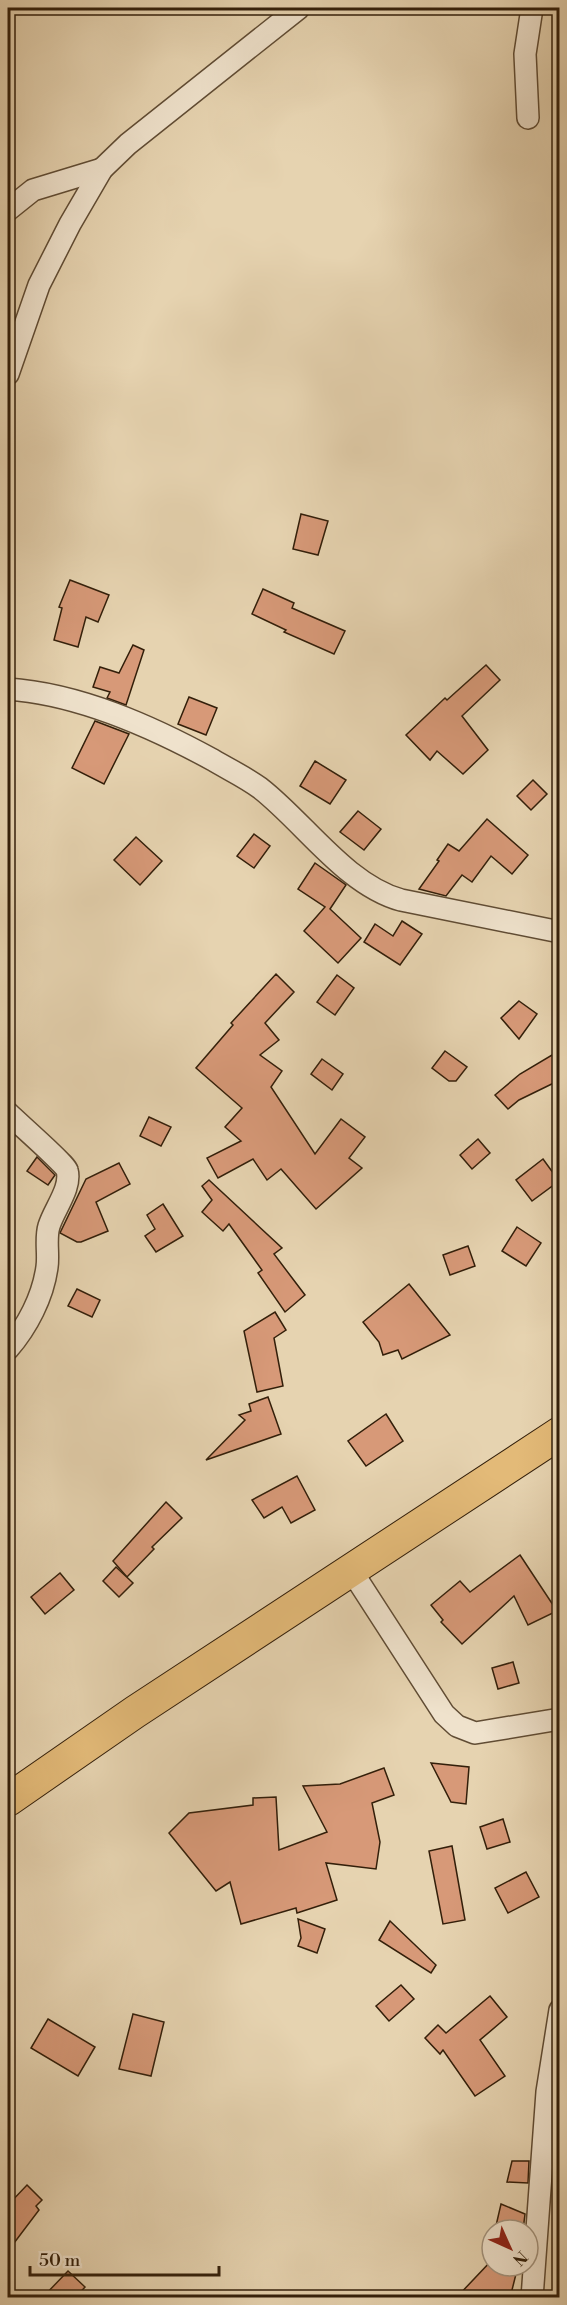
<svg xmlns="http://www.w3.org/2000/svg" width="567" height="2305" viewBox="0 0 567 2305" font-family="'Libre Bodoni',serif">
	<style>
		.building { fill: #d79978; stroke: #331f0a; stroke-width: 1.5 }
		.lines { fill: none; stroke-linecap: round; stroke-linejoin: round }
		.street-casing { stroke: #604c34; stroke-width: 24 }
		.primary-casing { stroke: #331f0a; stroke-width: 34 }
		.street { stroke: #efe2cc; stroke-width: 21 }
		.primary { stroke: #e3ba78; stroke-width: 32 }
	</style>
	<rect width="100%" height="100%" fill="#e6d3b0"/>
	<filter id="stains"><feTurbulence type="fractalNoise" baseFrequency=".00333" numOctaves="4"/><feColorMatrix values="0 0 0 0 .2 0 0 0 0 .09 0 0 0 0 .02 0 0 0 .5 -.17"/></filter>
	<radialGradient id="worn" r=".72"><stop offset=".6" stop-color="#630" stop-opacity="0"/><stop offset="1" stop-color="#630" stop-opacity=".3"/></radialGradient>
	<g class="building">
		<polygon points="301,514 328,521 318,555 293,549"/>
		<polygon points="70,580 109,595 98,622 86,617 78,647 54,640 62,608 59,607"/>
		<polygon points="263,589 294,603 292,608 345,631 334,654 284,632 286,630 252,614"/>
		<polygon points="133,645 144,650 126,705 107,698 110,692 93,687 100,667 119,673"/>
		<polygon points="486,665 500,680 462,716 488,750 463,774 437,751 430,760 406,735 445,698 447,700"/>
		<polygon points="189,697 217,708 206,735 178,724"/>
		<polygon points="95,721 129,734 104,784 72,768"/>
		<polygon points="315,761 346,780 330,804 300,786"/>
		<polygon points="533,780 547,794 531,810 517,796"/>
		<polygon points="358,811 381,829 364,850 340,832"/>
		<polygon points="487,819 528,855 512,874 491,856 472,882 462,875 446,896 419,889 439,861 437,860 448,844 459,851"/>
		<polygon points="254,834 270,846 254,868 237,856"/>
		<polygon points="136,837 162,861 140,885 114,860"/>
		<polygon points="315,863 346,885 330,909 361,938 338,963 304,931 325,907 298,889"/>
		<polygon points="402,921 422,934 400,965 364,942 375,924 393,936"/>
		<polygon points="276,974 294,992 265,1023 279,1040 260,1055 282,1071 271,1087 315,1154 341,1119 365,1137 349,1158 362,1168 316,1209 281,1169 267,1180 253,1159 218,1178 207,1158 241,1141 225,1127 242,1108 196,1068 233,1025 231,1023"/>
		<polygon points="337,975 354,988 335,1015 317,1002"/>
		<polygon points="519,1001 537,1014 519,1039 501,1018"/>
		<polygon points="445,1051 467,1067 456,1081 449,1081 432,1068"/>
		<polygon points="552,1055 560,1067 560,1080 519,1100 508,1109 495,1095 520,1074"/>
		<polygon points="322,1059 343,1074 332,1090 311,1074"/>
		<polygon points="149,1117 171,1127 161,1146 140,1136"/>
		<polygon points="478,1139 490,1153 472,1169 460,1155"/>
		<polygon points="37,1157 55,1175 48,1185 27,1171"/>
		<polygon points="543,1159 559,1181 532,1201 516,1180"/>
		<polygon points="119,1163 130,1184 96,1202 108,1231 81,1242 77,1242 60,1233 86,1179"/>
		<polygon points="209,1180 282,1248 274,1254 305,1295 285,1312 258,1273 262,1270 229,1224 223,1231 202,1212 212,1200 202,1186"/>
		<polygon points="163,1204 183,1236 156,1252 145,1236 155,1229 147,1215"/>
		<polygon points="517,1227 541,1243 526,1266 502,1251"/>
		<polygon points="468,1246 475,1266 450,1275 443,1255"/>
		<polygon points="409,1284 450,1335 402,1359 398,1350 383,1355 379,1342 363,1322"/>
		<polygon points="77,1289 100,1300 92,1317 68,1306"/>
		<polygon points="275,1312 286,1330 274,1338 283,1386 257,1392 244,1331"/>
		<polygon points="268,1397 281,1434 206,1460 245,1420 239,1415 251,1411 249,1404"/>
		<polygon points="386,1414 403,1441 366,1466 348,1441"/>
		<polygon points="297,1476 315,1510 291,1523 282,1507 264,1518 252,1500"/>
		<polygon points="166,1502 182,1518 152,1547 154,1549 127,1577 113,1561"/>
		<polygon points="520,1555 557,1611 528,1625 514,1596 462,1644 441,1622 443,1620 431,1605 460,1581 470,1592"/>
		<polygon points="116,1567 133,1583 119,1597 103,1581"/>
		<polygon points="60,1573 74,1590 45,1614 31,1597"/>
		<polygon points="513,1662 519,1683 498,1689 492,1668"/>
		<polygon points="431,1763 469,1767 466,1804 451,1802"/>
		<polygon points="384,1768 394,1795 372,1803 380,1842 376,1869 326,1863 337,1900 297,1913 296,1908 241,1924 230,1882 216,1891 169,1833 189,1813 253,1805 253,1798 276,1797 279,1850 327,1832 303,1786 340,1784"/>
		<polygon points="503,1819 510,1842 487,1849 480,1827"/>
		<polygon points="452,1846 465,1920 443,1924 429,1851"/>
		<polygon points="526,1872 539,1897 508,1913 495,1888"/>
		<polygon points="298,1919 325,1929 317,1953 298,1946 301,1938"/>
		<polygon points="390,1921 436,1965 431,1973 379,1940"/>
		<polygon points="401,1985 414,1999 389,2021 376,2006"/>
		<polygon points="490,1996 507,2017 480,2040 505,2076 475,2096 443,2050 440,2054 425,2038 438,2025 446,2033"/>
		<polygon points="133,2014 164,2022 151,2076 119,2069"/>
		<polygon points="48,2019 95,2047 78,2076 31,2048"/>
		<polygon points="512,2161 529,2161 528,2183 507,2182"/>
		<polygon points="27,2185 42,2200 36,2206 39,2210 8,2251 8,2205"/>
		<polygon points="501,2204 525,2214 523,2230 495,2230"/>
		<polygon points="492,2242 492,2266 518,2266 510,2298 456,2298 491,2261 488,2260"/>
		<polygon points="68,2271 85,2287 75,2298 42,2298"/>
	</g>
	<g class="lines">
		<g class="street-casing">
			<g id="street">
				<polyline points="528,118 525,54 532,8"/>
				<polyline points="8,210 33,190 102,169"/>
				<polyline points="8,374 39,285 70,224 102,169 128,144 299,8"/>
				<path d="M8,689C79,694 151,726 213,760C228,769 245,777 260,788C304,822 346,885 401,900L560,932"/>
				<path d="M8,1113C16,1121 66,1165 67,1170C72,1188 54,1209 49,1226C45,1239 49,1254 47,1267C43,1297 27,1327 8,1349"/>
				<polyline points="351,1570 444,1714 457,1726 475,1733 560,1719"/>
				<polyline points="532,2298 547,2092 560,2010"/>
			</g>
		</g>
		<g class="primary-casing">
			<polyline id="primary" points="8,1800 135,1712 560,1433"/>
		</g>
		<use href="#street" class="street"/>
		<use href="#primary" class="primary"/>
	</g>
	<rect width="567" height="2305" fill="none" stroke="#e6d3b0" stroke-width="30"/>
	<rect x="9" y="9" width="549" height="2287" fill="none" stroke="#331f0a" stroke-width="3"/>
	<rect x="15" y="15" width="537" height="2275" fill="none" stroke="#331f0a" stroke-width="1.5"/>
	<g transform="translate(510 2248) rotate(135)"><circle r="28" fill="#efe2cc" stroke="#a4947e" stroke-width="1.5"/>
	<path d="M0-4.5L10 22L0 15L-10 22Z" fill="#8f2418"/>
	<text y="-9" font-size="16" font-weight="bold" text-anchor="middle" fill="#331f0a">N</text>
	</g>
	<path d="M30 2266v9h189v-9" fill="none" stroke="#331f0a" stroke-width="3"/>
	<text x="39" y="2266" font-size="18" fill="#331f0a" stroke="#efe2cc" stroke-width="4.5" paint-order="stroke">50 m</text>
	<rect width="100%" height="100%" filter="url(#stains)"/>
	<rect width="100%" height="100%" fill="url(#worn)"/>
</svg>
